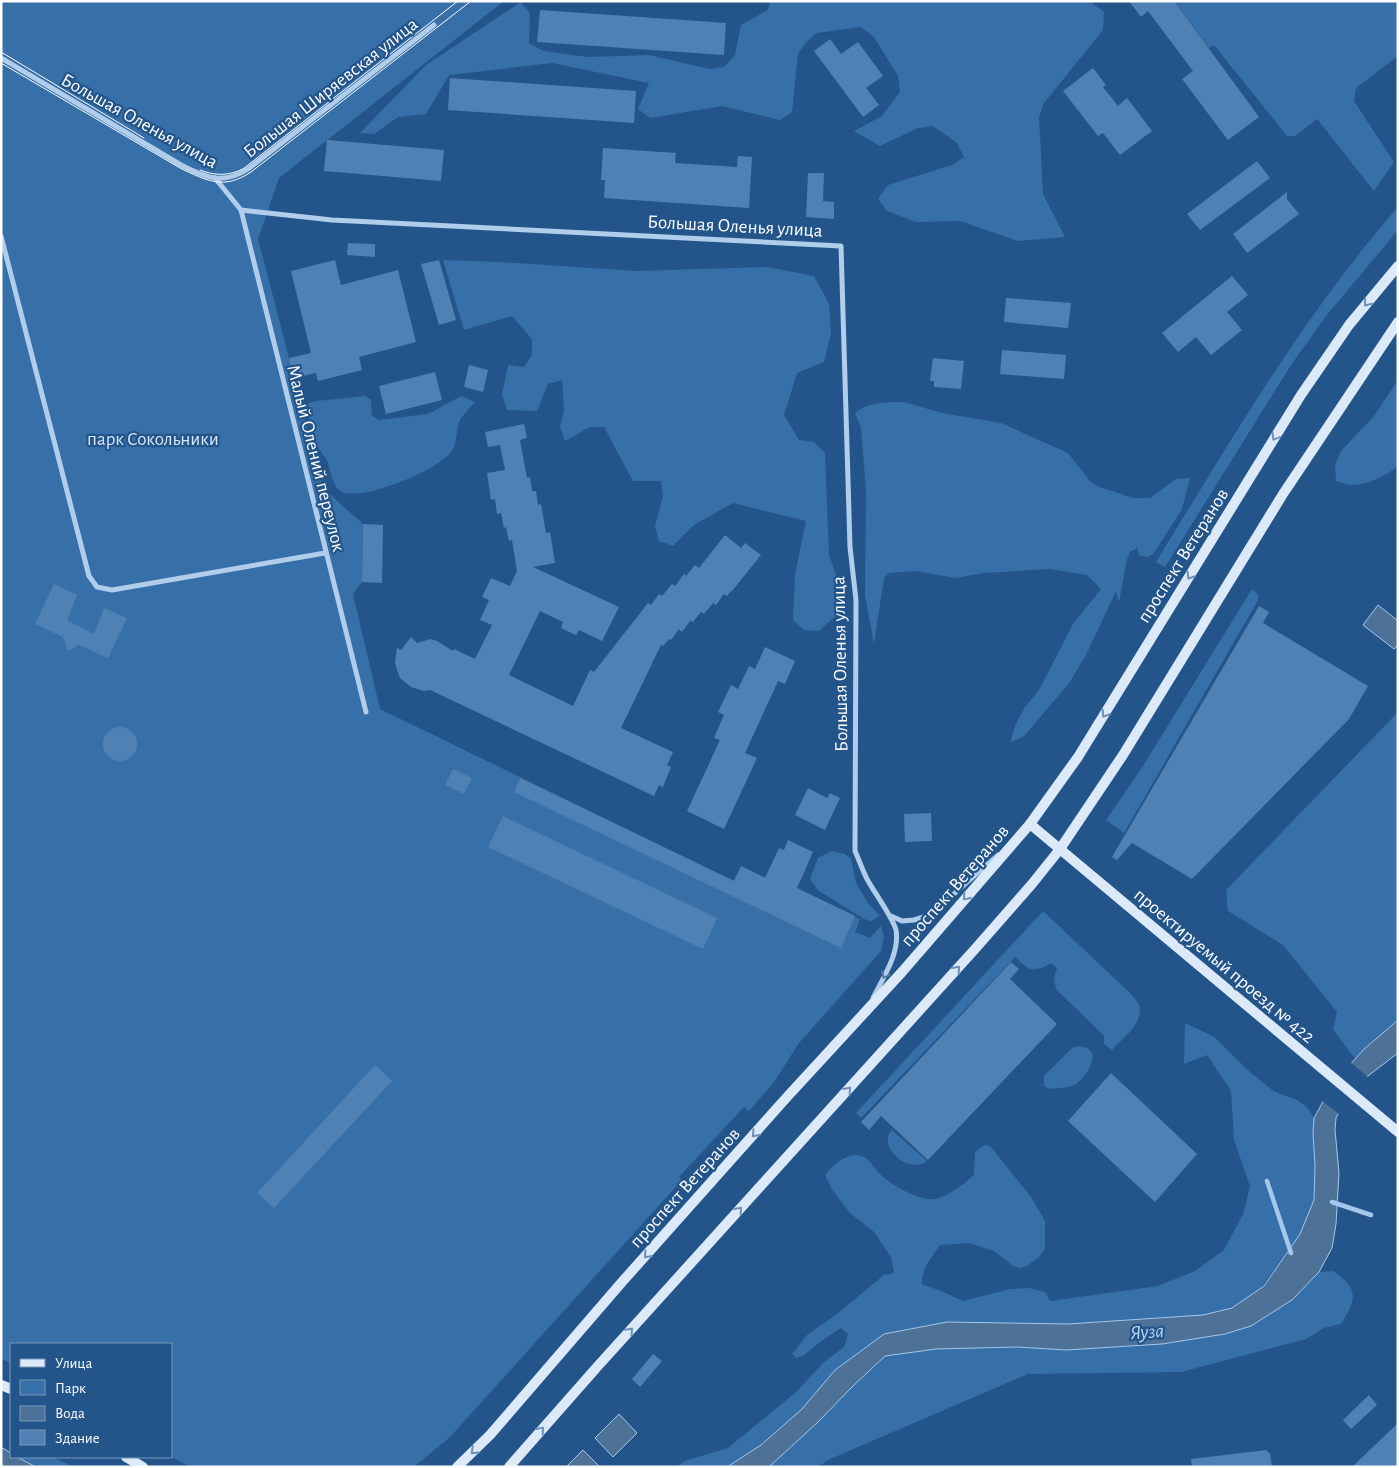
<svg xmlns="http://www.w3.org/2000/svg" width="1399" height="1468" viewBox="0 0 1399 1468" font-family="'Alegreya Sans',sans-serif">
	<style>
		.green { fill: #376fa8 }
		.water { fill: #4e7198; stroke: #a4c8ec }
		.pier { fill: #23558b }
		.lines { fill: none; stroke-linecap: round; stroke-linejoin: round }
		.stream { stroke: #a4c8ec; stroke-width: 4.5 }
		.building { fill: #5081b4 }
		.street { stroke: #b0cdeb; stroke-width: 5 }
		.secondary { stroke: #dbe9f8; stroke-width: 10 }
		.tram { stroke: #fff; stroke-width: 1 }
		.oneway { stroke: #6d90b7 }
		.oneway2 { stroke: #4d79a8 }
		.labels { text-anchor: middle; stroke-width: 4.5; stroke-linejoin: round; paint-order: stroke }
		.street-label { font-size: 19px; fill: #fff; stroke: #23558b }
		.park-label { font-size: 19px; fill: #d5e6f8; stroke: #23558b }
		.water-label { font-size: 20px; font-style: italic; fill: #bcd7f2; stroke: #23558b }
	</style>
	<rect width="100%" height="100%" fill="#23558b"/>
	<g class="green">
		<polygon points="1,1 504,1 279,178 258,239 323,488 363,524 362,582 353,594 380,709 734,881 741,866 806,897 807,893 860,919 855,932 870,938 881,926 884,937 881,951 799,1043 774,1082 749,1111 744,1107 679,1177 682,1180 450,1437 414,1467 190,1467 171,1457 171,1344 11,1344 11,1364 1,1358"/>
		<polygon points="770,1 1089,1 1104,12 1103,30 1044,103 1039,117 1043,194 1065,237 1018,241 960,221 916,222 887,211 878,199 888,185 952,165 964,157 957,143 933,126 918,128 880,146 854,131 882,116 900,92 898,76 874,37 861,27 817,33 806,42 798,54 792,112 780,120 722,106 650,118 638,109 649,83 552,63 449,75 426,114 398,117 374,134 360,133 426,65 521,2 530,14 529,43 543,51 588,57 649,55 709,69 724,67 735,55 741,25 768,10"/>
		<polygon points="1174,1 1398,1 1398,56 1356,88 1354,101 1394,162 1374,191 1317,119 1295,136 1287,136 1214,45 1209,48"/>
		<path d="M1398,207V230L1326,316L1291,365L1165,567L1156,562C1231,440 1303,316 1398,207Z"/>
		<polygon points="443,260 499,262 637,271 767,267 814,276 829,304 831,333 824,362 797,373 784,415 799,440 814,442 825,453 829,555 844,597 841,611 819,631 804,630 793,620 795,574 806,521 733,503 694,525 673,546 659,541 655,526 663,496 661,481 633,481 604,427 590,427 565,441 560,427 564,411 562,380 548,384 537,411 507,410 502,395 508,365 524,367 532,355 532,339 512,316 464,330"/>
		<path d="M1398,380V466C1386,476 1367,485 1352,485C1347,485 1341,482 1336,481L1335,465L1341,451L1374,416Z"/>
		<path d="M365,396L371,400L372,416L379,420L428,414L461,396L475,402C470,408 461,416 459,423C456,431 457,442 453,449C443,469 358,504 340,491C332,484 331,473 328,463C326,457 321,453 318,447C313,434 306,417 308,403L316,401Z"/>
		<path d="M895,402H904L942,413L1001,423L1068,453L1091,482L1097,486L1133,498H1150L1176,479L1190,478L1182,509L1154,553L1148,557L1140,556L1137,548L1130,552L1127,559L1119,602L1116,591L1087,653L1070,682L1024,736L1010,743L1015,726L1025,707L1039,690L1073,624L1101,589L1087,575L1050,569L984,573L955,578L917,571L889,573L884,578L874,644L865,595L866,491L861,428L855,413C866,403 881,403 895,402Z"/>
		<polygon points="1252,589 1259,595 1257,602 1124,833 1106,820 1143,766"/>
		<polygon points="1398,712 1398,1020 1363,1050 1355,1059 1333,1029 1337,1012 1283,945 1228,911 1226,890"/>
		<polygon points="831,851 845,854 851,859 856,883 868,903 880,916 871,921 864,919 819,891 810,879 818,858"/>
		<path d="M1043,911L1130,993C1133,996 1136,1000 1138,1003C1147,1021 1122,1039 1112,1050L1104,1044V1036L1056,989L1054,978L1057,968L1051,963C1032,974 1029,970 1015,957L861,1118L856,1113Z"/>
		<path d="M1185,1023L1214,1037L1251,1073L1275,1092L1297,1100L1308,1108L1314,1118L1313,1133L1315,1166L1314,1200L1300,1234L1261,1288L1232,1308L1203,1315L1068,1324L947,1322L885,1334L835,1370L802,1409L761,1445L727,1467H677L685,1461L728,1448L796,1392L823,1363L844,1347L848,1334L841,1328L820,1342L803,1356L796,1358L792,1354L807,1335L837,1314L884,1275L894,1273L891,1257L874,1232L850,1213L833,1191L825,1175C833,1165 848,1150 864,1157C870,1160 875,1170 880,1174C891,1185 919,1201 935,1199C950,1196 963,1184 974,1175L975,1152L985,1145L990,1146L1031,1197L1045,1221V1248L1039,1257L1027,1266L1020,1268L1013,1266L994,1251L969,1243L940,1245C932,1257 921,1269 922,1284L941,1291L963,1301L1010,1289L1030,1288L1045,1292L1050,1301L1158,1286L1195,1271L1224,1250L1244,1212L1250,1186L1234,1140L1231,1091L1207,1055L1184,1064Z"/>
		<path d="M1079,1046C1104,1048 1089,1075 1076,1084C1069,1088 1057,1088 1049,1089L1044,1086V1076L1072,1048Z"/>
		<path d="M892,1130L927,1161C909,1176 876,1146 892,1130Z"/>
		<path d="M1333,1271C1359,1289 1357,1298 1341,1324L1324,1328L1306,1339L1181,1372L1028,1374L828,1460L818,1467H769L818,1422L852,1387L885,1356L936,1349L1017,1347L1066,1350L1162,1344L1292,1300L1319,1272Z"/>
		<polygon points="17,1457 52,1457 74,1467 36,1467"/>
	</g>
	<g class="water">
		<polygon points="1378,605 1398,621 1398,645 1394,649 1363,625"/>
		<polygon points="1398,1020 1398,1053 1360,1082 1346,1099 1336,1118 1335,1130 1339,1173 1336,1224 1332,1248 1319,1272 1292,1300 1251,1326 1225,1334 1162,1344 1066,1350 1017,1347 936,1349 885,1356 852,1387 818,1422 769,1467 727,1467 761,1445 802,1409 835,1370 884,1334 947,1322 1068,1324 1203,1315 1232,1308 1264,1286 1300,1234 1314,1200 1315,1166 1313,1133 1314,1118 1325,1098 1342,1074 1363,1050"/>
		<polygon points="619,1414 637,1433 613,1457 595,1438"/>
		<polygon points="1,1447 11,1453 11,1457 17,1457 36,1467 1,1467"/>
		<polygon points="583,1450 600,1467 566,1467"/>
	</g>
	<polygon class="pier" points="1349,1061 1369,1078 1348,1100 1340,1115 1321,1100"/>
	<g class="lines">
		<g class="stream">
			<polyline points="1267,1181 1291,1253"/>
			<polyline points="1332,1202 1371,1215"/>
		</g>
	</g>
	<g class="building">
		<polygon points="1129,1 1174,1 1259,117 1228,140 1182,79 1193,71 1148,11 1141,17"/>
		<polygon points="540,10 726,23 724,55 537,42"/>
		<polygon points="830,39 841,54 858,42 883,76 866,88 879,105 863,117 814,51"/>
		<polygon points="1093,68 1106,85 1103,87 1118,106 1127,98 1152,131 1120,155 1103,133 1098,136 1063,91"/>
		<polygon points="450,78 636,91 634,123 448,110"/>
		<polygon points="327,140 444,150 441,181 324,171"/>
		<polygon points="603,148 676,153 675,163 737,167 738,156 752,157 749,208 604,198 605,180 601,180"/>
		<polygon points="1257,161 1270,178 1200,230 1187,214"/>
		<polygon points="808,173 824,173 823,201 834,202 834,219 806,217"/>
		<polygon points="1287,192 1287,199 1299,214 1247,253 1233,234"/>
		<polygon points="348,243 375,244 375,257 347,255"/>
		<polygon points="335,260 341,285 398,270 416,342 359,357 362,370 318,381 316,373 294,378 289,358 311,353 291,271"/>
		<polygon points="439,260 456,320 439,325 421,264"/>
		<polygon points="1232,276 1248,295 1227,312 1242,330 1211,355 1196,337 1178,352 1162,333"/>
		<polygon points="1006,298 1071,303 1068,328 1004,322"/>
		<polygon points="1002,350 1066,355 1064,379 1000,374"/>
		<polygon points="933,358 964,361 961,389 934,387 934,381 930,381"/>
		<polygon points="469,365 488,370 483,392 464,387"/>
		<polygon points="435,372 442,400 386,414 379,386"/>
		<polygon points="524,424 527,438 520,440 527,478 530,477 532,491 536,491 538,505 541,504 546,533 550,532 555,563 533,567 619,607 602,641 579,630 576,635 561,628 563,622 540,611 509,675 573,706 590,670 594,672 648,603 651,605 659,594 662,596 672,584 675,586 684,574 686,576 695,565 699,568 725,535 741,548 745,543 761,555 732,591 731,591 727,596 724,594 716,605 713,603 704,614 701,612 693,622 690,621 682,632 679,629 671,640 669,639 663,646 661,645 621,728 673,752 667,765 671,767 663,787 659,785 654,796 430,690 424,691 411,687 400,678 397,670 395,662 397,648 401,650 411,637 417,643 430,639 437,641 453,651 454,649 475,659 492,625 480,620 489,600 482,597 491,578 510,586 517,571 512,540 509,541 506,527 504,528 501,513 497,514 495,499 491,500 487,473 505,470 500,445 488,447 485,432"/>
		<polygon points="363,524 383,525 382,583 362,582"/>
		<polygon points="54,584 77,595 67,620 94,634 104,608 127,618 108,658 79,645 68,651 63,637 35,624"/>
		<polygon points="1259,606 1269,612 1263,623 1368,686 1349,719 1192,879 1132,843 1117,860 1112,857"/>
		<polygon points="765,647 795,661 785,684 778,681 745,753 757,758 724,829 687,811 720,740 714,738 724,715 718,712 731,685 738,689 749,666 755,669"/>
		<circle cx="120" cy="744" r="17"/>
		<polygon points="453,769 472,778 464,794 445,785"/>
		<polygon points="520,778 734,881 741,866 765,878 779,848 784,850 788,840 813,852 797,888 855,916 841,948 514,792"/>
		<polygon points="808,788 827,798 830,793 840,798 825,830 795,815"/>
		<polygon points="931,813 932,841 905,842 904,814"/>
		<polygon points="503,816 717,918 703,949 488,847"/>
		<polygon points="1011,962 1019,969 1010,979 1057,1024 928,1160 881,1116 869,1130 861,1122"/>
		<polygon points="375,1065 392,1081 274,1208 257,1193"/>
		<polygon points="1111,1073 1197,1154 1155,1202 1068,1121"/>
		<polygon points="653,1354 662,1361 640,1387 632,1379"/>
		<polygon points="1369,1395 1377,1405 1351,1429 1343,1420"/>
		<polygon points="1398,1423 1398,1467 1352,1467"/>
		<polygon points="1267,1450 1268,1453 1270,1453 1272,1467 1192,1467 1191,1459"/>
	</g>
	<g class="lines">
		<g class="street">
			<path d="M1,58L181,165C206,178 223,185 248,169L434,25"/>
			<path d="M215,178L241,210L332,220L841,246L850,547L856,600L855,851C859,860 863,871 867,879C874,892 893,918 896,930C900,953 883,978 873,998"/>
			<polyline points="241,210 366,712"/>
			<polyline points="1,236 89,576 97,587 112,590 325,553"/>
			<polyline points="891,916 902,921 914,920 930,915 998,855"/>
		</g>
		<g class="secondary">
			<polyline points="1030,824 1398,1132"/>
			<polyline points="1,1385 11,1389"/>
			<polyline points="126,1457 143,1467"/>
			<polyline points="457,1467 490,1435 622,1282 787,1097 902,972 1030,824 1078,757 1301,395 1349,325 1398,266"/>
			<polyline points="509,1467 597,1367 975,949 1032,884 1060,849 1123,755 1283,494 1398,322"/>
		</g>
		<g class="tram">
			<polyline points="1,52 144,138"/>
			<path d="M1,63L180,168C207,181 224,190 251,172L471,1"/>
			<path d="M200,170C215,176 228,176 243,169L458,1"/>
		</g>
	</g>
	<defs><path id="oneway-chevron" d="M-2-3.5L2.5 0L-2 3.5" fill="none" stroke-width="1.6" stroke-linecap="round" stroke-linejoin="round" transform="scale(1.25)"/></defs>
	<g class="oneway">
		<use href="#oneway-chevron" transform="translate(1367 303) rotate(129)"/>
		<use href="#oneway-chevron" transform="translate(1275 437) rotate(121)"/>
		<use href="#oneway-chevron" transform="translate(1190 576) rotate(122)"/>
		<use href="#oneway-chevron" transform="translate(1105 714) rotate(122)"/>
		<use href="#oneway-chevron" transform="translate(966 897) rotate(131)"/>
		<use href="#oneway-chevron" transform="translate(957 969) rotate(-48)"/>
		<use href="#oneway-chevron" transform="translate(848 1090) rotate(-48)"/>
		<use href="#oneway-chevron" transform="translate(755 1134) rotate(132)"/>
		<use href="#oneway-chevron" transform="translate(739 1210) rotate(-48)"/>
		<use href="#oneway-chevron" transform="translate(647 1255) rotate(132)"/>
		<use href="#oneway-chevron" transform="translate(630 1331) rotate(-47)"/>
		<use href="#oneway-chevron" transform="translate(541 1430) rotate(-49)"/>
		<use href="#oneway-chevron" transform="translate(474 1451) rotate(136)"/>
	</g>
	<use class="oneway2" href="#oneway-chevron" transform="translate(885 975) rotate(116)"/>
	<g class="labels">
		<g class="street-label">
			<text transform="translate(330 87) rotate(-38)" y="7">Большая Ширяевская улица</text>
			<text transform="translate(140 120) rotate(29)" y="7">Большая Оленья улица</text>
			<text transform="translate(735 225) rotate(3)" y="7">Большая Оленья улица</text>
			<text transform="translate(317 458) rotate(76)" y="7">Малый Олений переулок</text>
			<text transform="translate(1182 555) rotate(-58)" y="7">проспект Ветеранов</text>
			<text transform="translate(839 664) rotate(-91)" y="7">Большая Оленья улица</text>
			<text transform="translate(954 885) rotate(-49)" y="7">проспект Ветеранов</text>
			<text transform="translate(1225 965) rotate(40)" y="7">проектируемый проезд № 422</text>
			<text transform="translate(684 1187) rotate(-48)" y="7">проспект Ветеранов</text>
		</g>
		<g class="park-label">
			<text x="153" y="445">парк Сокольники</text>
		</g>
		<g class="water-label">
			<text transform="translate(1147 1331) rotate(-4)" y="7">Яуза</text>
		</g>
	</g>
	<rect width="1399" height="1468" fill="none" stroke="#ffffff" stroke-width="5"/>
	<rect x="10" y="1343" width="162" height="115" fill="#23558b" stroke="#7b99b9"/>
	<rect x="20" y="1359" width="25" height="8" fill="#dbe9f8" stroke="#7b99b9"/>
	<text x="55" y="1368" font-size="15" fill="#ffffff">Улица</text>
	<rect x="20" y="1380" width="25" height="15" fill="#376fa8" stroke="#7b99b9"/>
	<text x="55" y="1393" font-size="15" fill="#ffffff">Парк</text>
	<rect x="20" y="1406" width="25" height="15" fill="#4e7198" stroke="#7b99b9"/>
	<text x="55" y="1418" font-size="15" fill="#ffffff">Вода</text>
	<rect x="20" y="1430" width="25" height="15" fill="#5081b4" stroke="#7b99b9"/>
	<text x="55" y="1443" font-size="15" fill="#ffffff">Здание</text>
</svg>
